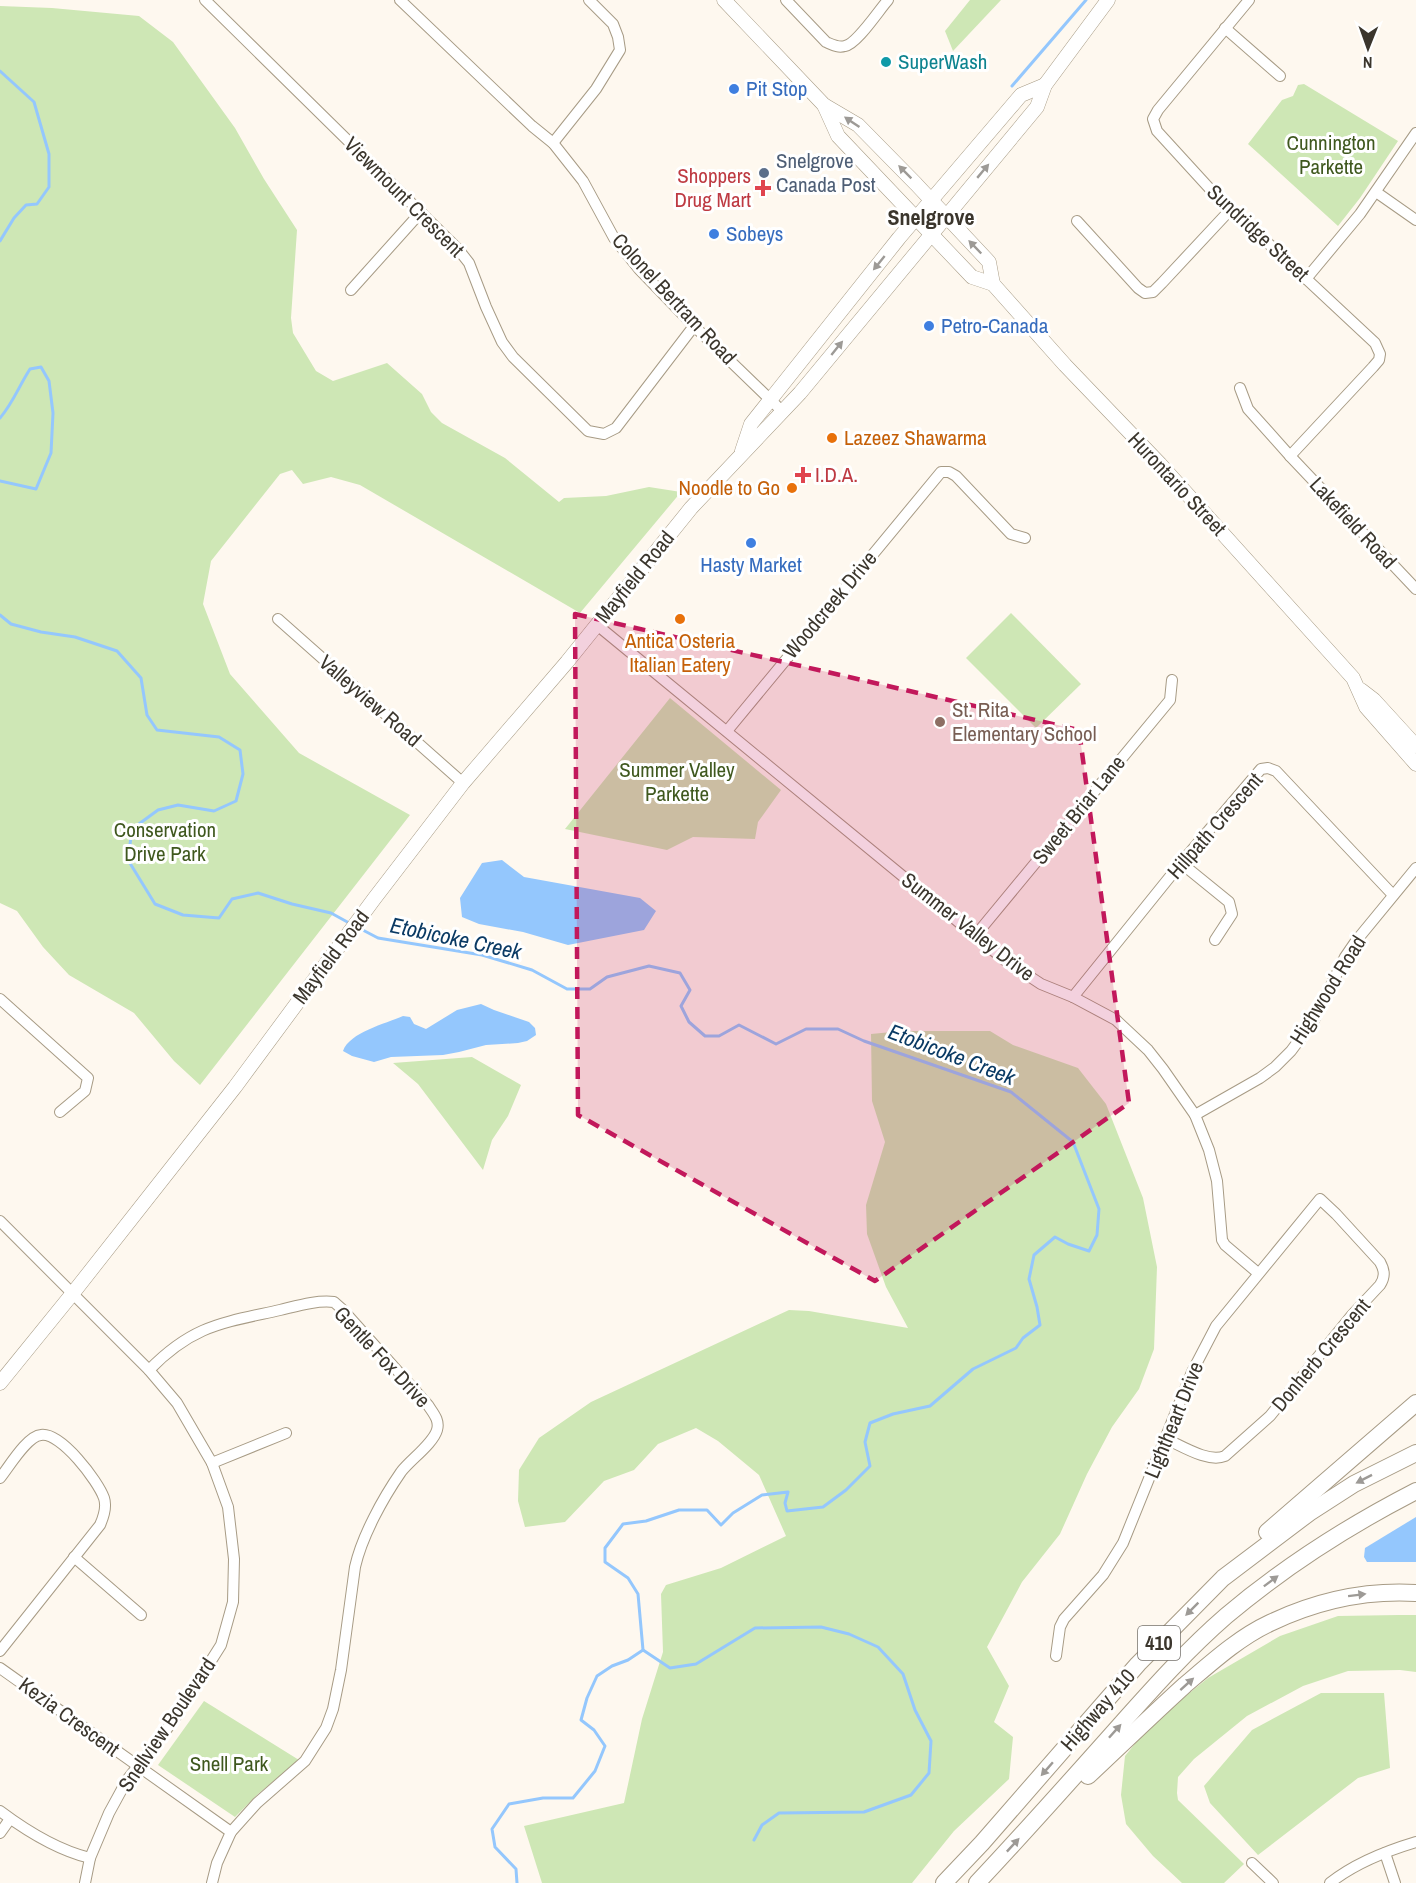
<svg xmlns="http://www.w3.org/2000/svg" width="1416" height="1883" viewBox="0 0 1416 1883" font-family="'Archivo Narrow',sans-serif">
	<style>
		.green { fill: #cee7b5 }
		.water { fill: #94c7fd }
		.lines { fill: none; stroke-linecap: round; stroke-linejoin: round }
		.stream { stroke: #94c7fd; stroke-width: 3 }
		.minor-casing { stroke: #a79b85; stroke-width: 12 }
		.major-casing { stroke: #a79b85; stroke-width: 15 }
		.highway-casing { stroke: #a79b85; stroke-width: 18 }
		.minor { stroke: #fff; stroke-width: 10 }
		.major { stroke: #fff; stroke-width: 14 }
		.highway { stroke: #fff; stroke-width: 16 }
		.oneway { fill: #9d9a96 }
		.marked { fill: #c2185b; fill-opacity: 0.2; stroke: #c2185b; stroke-width: 4.5; stroke-dasharray: 12 8; stroke-linejoin: round }
		.culture-dot { fill: #0f9aa8; stroke: #fff; stroke-width: 2 }
		.shop-dot { fill: #3f7fe0; stroke: #fff; stroke-width: 2 }
		.service-dot { fill: #5c6f8a; stroke: #fff; stroke-width: 2 }
		.health-dot { fill: #e0444e; stroke: #fff; stroke-width: 2 }
		.food-dot { fill: #e8710a; stroke: #fff; stroke-width: 2 }
		.education-dot { fill: #8d6e63; stroke: #fff; stroke-width: 2 }
		.labels { text-anchor: middle; stroke-width: 6; stroke-linejoin: round; paint-order: stroke }
		.shield { fill: #fff; stroke: #76726c; stroke-width: 1.5 }
		.shield-label { font-size: 20px; font-weight: bold; fill: #3b362d }
		.culture-label { font-size: 21px; fill: #0d838f; stroke: #fff; text-anchor: start }
		.shop-label { font-size: 21px; fill: #366cbe; stroke: #fff; text-anchor: start }
		.park-label { font-size: 21px; fill: #3f581e; stroke: #fff }
		.service-label { font-size: 21px; fill: #4e5e75; stroke: #fff; text-anchor: start }
		.health-label { font-size: 21px; fill: #be3a42; stroke: #fff; text-anchor: end }
		.street-label { font-size: 21px; fill: #3b362d; stroke: #fff }
		.food-label { font-size: 21px; fill: #c56008; stroke: #fff; text-anchor: start }
		.education-label { font-size: 21px; fill: #785e54; stroke: #fff; text-anchor: start }
		.neighbourhood-label { font-size: 22px; font-weight: bold; fill: #3b362d; stroke: #fff }
		.water-label { font-size: 22px; font-style: italic; fill: #0a3a64; stroke: #fff }
	</style>
	<rect width="100%" height="100%" fill="#fef8ef"/>
	<g class="green">
		<polygon points="970,0 1001,0 953,51 945,31"/>
		<polygon points="0,6 52,8 139,16 173,42 235,128 264,179 297,230 291,318 293,333 316,371 333,381 387,363 422,394 431,412 442,423 505,458 559,502 564,498 606,496 649,487 681,492 580,613 360,485 331,477 303,484 292,470 280,474 211,561 203,604 230,674 299,753 410,815 200,1085 174,1061 134,1013 69,975 43,947 17,911 0,903"/>
		<polygon points="1304,84 1398,141 1360,198 1338,226 1248,144 1282,100 1293,96 1298,85"/>
		<polygon points="1011,613 1081,684 1036,728 966,658"/>
		<polygon points="670,698 781,790 758,822 755,839 693,837 667,850 565,829"/>
		<polygon points="902,1031 990,1031 1013,1045 1078,1068 1106,1104 1143,1198 1157,1267 1154,1349 1139,1389 1112,1427 1087,1474 1060,1534 1022,1582 987,1647 1009,1686 994,1722 1013,1737 1009,1779 954,1831 912,1883 542,1883 524,1826 624,1803 642,1719 663,1652 661,1594 666,1585 721,1568 786,1536 759,1475 718,1441 696,1428 658,1444 634,1470 604,1481 565,1522 525,1527 518,1501 519,1470 539,1438 591,1402 789,1310 809,1311 908,1328 886,1287 867,1234 866,1205 885,1142 872,1101 871,1034"/>
		<polygon points="472,1057 521,1085 508,1116 492,1140 483,1170 418,1084 393,1063"/>
		<polygon points="1399,1615 1416,1615 1416,1672 1400,1670 1348,1671 1303,1686 1247,1716 1194,1759 1178,1777 1177,1793 1178,1800 1244,1864 1224,1883 1182,1883 1153,1856 1126,1824 1121,1795 1125,1756 1151,1724 1208,1678 1280,1636 1338,1616"/>
		<polygon points="1321,1693 1384,1693 1390,1768 1358,1778 1258,1855 1210,1803 1204,1786 1252,1730"/>
		<polygon points="204,1701 299,1760 258,1794 235,1817 158,1765"/>
	</g>
	<g class="water">
		<polygon points="502,860 524,877 640,898 656,911 644,930 568,945 523,932 479,924 462,917 460,898 482,863"/>
		<path d="M481,1004L494,1010L529,1022L535,1028L536,1035L527,1041L518,1043L486,1045L459,1052L443,1055L391,1057L374,1062L352,1056L343,1051C350,1032 385,1024 403,1016L410,1017L414,1024L426,1029L457,1010Z"/>
		<polygon points="1416,1517 1416,1562 1367,1562 1364,1557 1365,1548"/>
	</g>
	<g class="lines">
		<g class="stream">
			<polyline points="0,71 34,102 49,154 49,187 37,204 26,205 14,218 0,241"/>
			<polyline points="1012,86 1086,0"/>
			<path d="M0,418C13,403 19,386 30,369L41,367L49,381L53,413L51,453L36,489L0,481"/>
			<polyline points="0,615 11,624 41,632 75,637 117,651 141,678 147,715 157,730 219,737 240,750 243,774 236,801 214,811 178,805 158,810 132,829 128,860 155,904 183,915 219,918 232,899 258,893 292,904 331,913 351,924"/>
			<polyline points="357,927 378,938 482,955 532,970 567,989 590,989 607,977 649,966 680,973 690,990 681,1006 689,1022 705,1036 719,1036 739,1025 776,1044 806,1029 838,1029 864,1041 1011,1092 1073,1142 1099,1209 1097,1235 1089,1251 1068,1244 1055,1237 1034,1255 1029,1279 1037,1307 1040,1325 1023,1338 1016,1348 973,1369 930,1406 893,1414 870,1423 865,1442 870,1466 846,1490 823,1507 787,1511 785,1503 788,1492 762,1495 733,1513 721,1525 707,1510 679,1510 646,1521 623,1524 605,1548 605,1562 628,1578 638,1594 643,1650 628,1660 612,1666 597,1676 587,1698 581,1720 594,1730 605,1746 595,1771 573,1798 543,1798 509,1804 492,1829 495,1847 516,1869 517,1883"/>
			<polyline points="643,1650 670,1668 696,1664 755,1628 821,1627 849,1634 878,1647 903,1674 915,1710 931,1741 929,1773 911,1795 864,1812 779,1813 762,1825 754,1840"/>
		</g>
		<g class="minor-casing">
			<g id="minor">
				<polyline points="205,0 458,249 469,263 486,307 502,342 513,357 588,431 604,434 616,428 694,326"/>
				<polyline points="400,0 532,126 553,143 583,181 614,238 639,269 694,326 782,411"/>
				<path d="M786,0L826,42C833,45 838,48 845,46C857,44 879,10 888,0"/>
				<polyline points="1249,0 1158,110 1153,119 1157,131 1210,189 1375,343 1380,354 1379,360 1373,367 1290,456"/>
				<polyline points="1225,28 1280,76"/>
				<polyline points="553,143 596,89 620,50 618,37 613,24 589,0"/>
				<polyline points="1376,192 1416,220"/>
				<polyline points="1077,221 1138,288 1145,293 1153,292 1162,283 1231,209"/>
				<polyline points="1306,279 1360,214 1416,133"/>
				<polyline points="351,290 421,212"/>
				<polyline points="1240,388 1248,409 1290,456 1416,589"/>
				<polyline points="278,619 463,783"/>
				<polyline points="597,625 1006,961 1041,984 1073,997 1116,1020 1148,1050 1163,1069 1195,1115 1209,1150 1217,1181 1222,1240 1225,1245 1258,1273"/>
				<polyline points="727,731 941,472 949,472 956,476 1011,534 1025,538"/>
				<polyline points="1181,863 1229,902 1232,914 1215,940"/>
				<polyline points="975,936 1170,700 1172,680"/>
				<polyline points="1073,997 1181,863 1261,769 1268,768 1276,771 1393,895"/>
				<polyline points="0,999 88,1078 85,1091 60,1112"/>
				<polyline points="1195,1115 1260,1078 1275,1067 1291,1051 1314,1020 1345,957 1356,941 1416,868"/>
				<polyline points="0,1221 149,1370 177,1403 212,1463 228,1507 234,1559 233,1602 221,1645 173,1721 127,1780 109,1813 90,1858 85,1883"/>
				<path d="M149,1370C193,1325 222,1323 280,1310C297,1306 316,1300 334,1302L343,1310L428,1405C433,1413 440,1420 437,1430C433,1444 410,1460 401,1472C383,1498 362,1536 355,1567L341,1670L333,1709L326,1728L305,1761L257,1803L231,1832L217,1863L212,1883"/>
				<polyline points="212,1463 286,1433"/>
				<path d="M0,1478C9,1467 27,1436 41,1435C61,1432 98,1481 104,1498C107,1507 104,1516 100,1525L0,1651"/>
				<polyline points="74,1557 141,1615"/>
				<path d="M1056,1656L1060,1627L1064,1619L1103,1575L1123,1543L1192,1372L1216,1326L1320,1199L1336,1214L1380,1262C1385,1271 1385,1277 1380,1285L1352,1315L1270,1416L1225,1456C1208,1463 1182,1446 1166,1439"/>
				<polyline points="0,1668 231,1832"/>
				<path d="M0,1811C28,1832 57,1850 90,1858"/>
				<polyline points="0,1833 10,1819"/>
				<polyline points="1385,1853 1395,1883"/>
				<polyline points="1252,1863 1273,1883"/>
				<path d="M1330,1883C1355,1863 1386,1851 1416,1842"/>
			</g>
		</g>
		<g class="major-casing">
			<g id="major">
				<polyline points="724,0 824,105 858,125 916,184 989,262 993,284"/>
				<polyline points="824,105 838,136 972,277 993,284 1065,365 1160,464 1353,678 1366,707 1416,764"/>
				<polyline points="742,451 751,424 899,238 1021,95 1045,85"/>
				<polyline points="1361,690 1374,700 1416,746"/>
				<polyline points="0,1383 73,1293 235,1087 374,899 463,783 567,662 691,508 800,393 1037,107 1045,85 1108,0"/>
			</g>
		</g>
		<g class="highway-casing">
			<g id="highway">
				<polyline points="1267,1532 1416,1403"/>
				<path d="M1088,1776C1120,1746 1152,1715 1185,1685C1211,1663 1238,1638 1270,1623C1316,1601 1365,1590 1416,1593"/>
				<polyline points="944,1883 982,1843 1138,1664 1223,1578 1309,1513 1354,1484 1416,1453"/>
				<path d="M977,1883C1026,1831 1073,1778 1121,1724C1154,1687 1188,1649 1226,1616C1284,1567 1348,1526 1416,1491"/>
			</g>
		</g>
		<use href="#minor" class="minor"/>
		<use href="#major" class="major"/>
		<use href="#highway" class="highway"/>
	</g>
	<defs><path id="oneway-solid" d="M-6-.8H1V-3.2L6.5 0L1 3.2V.8H-6Z" transform="scale(1.5)"/></defs>
	<g class="oneway">
		<use href="#oneway-solid" transform="translate(852 122) rotate(-146)"/>
		<use href="#oneway-solid" transform="translate(983 171) rotate(-50)"/>
		<use href="#oneway-solid" transform="translate(905 172) rotate(-135)"/>
		<use href="#oneway-solid" transform="translate(975 247) rotate(-134)"/>
		<use href="#oneway-solid" transform="translate(879 263) rotate(129)"/>
		<use href="#oneway-solid" transform="translate(837 348) rotate(-51)"/>
		<use href="#oneway-solid" transform="translate(1364 1479) rotate(153)"/>
		<use href="#oneway-solid" transform="translate(1271 1581) rotate(-37)"/>
		<use href="#oneway-solid" transform="translate(1357 1595) rotate(-7)"/>
		<use href="#oneway-solid" transform="translate(1192 1609) rotate(135)"/>
		<use href="#oneway-solid" transform="translate(1187 1684) rotate(-42)"/>
		<use href="#oneway-solid" transform="translate(1115 1731) rotate(-48)"/>
		<use href="#oneway-solid" transform="translate(1047 1769) rotate(131)"/>
		<use href="#oneway-solid" transform="translate(1013 1845) rotate(-47)"/>
	</g>
	<path class="marked" d="M575,614L1079,730L1129,1103L875,1281L578,1115Z"/>
	<circle class="culture-dot" cx="886" cy="62" r="6"/>
	<g class="shop-dot">
		<circle cx="734" cy="89" r="6"/>
		<circle cx="714" cy="234" r="6"/>
		<circle cx="929" cy="326" r="6"/>
		<circle cx="751" cy="543" r="6"/>
	</g>
	<circle class="service-dot" cx="764" cy="173" r="6"/>
	<g class="health-dot">
		<path d="M760 179h6v6h6v6h-6v6h-6v-6h-6v-6h6z"/>
		<path d="M800 466h6v6h6v6h-6v6h-6v-6h-6v-6h6z"/>
	</g>
	<g class="food-dot">
		<circle cx="832" cy="438" r="6"/>
		<circle cx="792" cy="488" r="6"/>
		<circle cx="680" cy="619" r="6"/>
	</g>
	<circle class="education-dot" cx="940" cy="722" r="6"/>
	<g class="labels">
		<rect class="shield" x="1138" y="1626" width="42" height="34" rx="4.5"/>
		<g class="shield-label">
			<text x="1159" y="1650">410</text>
		</g>
		<g class="culture-label">
			<text x="898" y="69">SuperWash</text>
		</g>
		<g class="shop-label">
			<text x="746" y="96">Pit Stop</text>
			<text x="726" y="241">Sobeys</text>
			<text x="941" y="333">Petro-Canada</text>
			<text x="751" y="572" text-anchor="middle">Hasty Market</text>
		</g>
		<g class="park-label">
			<text x="1331" y="150">Cunnington<tspan x="1331" dy="24">Parkette</tspan></text>
			<text x="677" y="777">Summer Valley<tspan x="677" dy="24">Parkette</tspan></text>
			<text x="165" y="837">Conservation<tspan x="165" dy="24">Drive Park</tspan></text>
			<text x="229" y="1771">Snell Park</text>
		</g>
		<g class="service-label">
			<text x="776" y="168">Snelgrove<tspan x="776" dy="24">Canada Post</tspan></text>
		</g>
		<g class="health-label">
			<text x="751" y="183">Shoppers<tspan x="751" dy="24">Drug Mart</tspan></text>
			<text x="815" y="482" text-anchor="start">I.D.A.</text>
		</g>
		<g class="street-label">
			<text transform="translate(404 197) rotate(45)" y="7">Viewmount Crescent</text>
			<text transform="translate(1258 233) rotate(43)" y="7">Sundridge Street</text>
			<text transform="translate(674 299) rotate(47)" y="7">Colonel Bertram Road</text>
			<text transform="translate(1177 484) rotate(47)" y="7">Hurontario Street</text>
			<text transform="translate(1353 523) rotate(47)" y="7">Lakefield Road</text>
			<text transform="translate(635 577) rotate(-51)" y="7">Mayfield Road</text>
			<text transform="translate(830 605) rotate(-50)" y="7">Woodcreek Drive</text>
			<text transform="translate(370 701) rotate(41)" y="7">Valleyview Road</text>
			<text transform="translate(1079 810) rotate(-51)" y="7">Sweet Briar Lane</text>
			<text transform="translate(1215 826) rotate(-49)" y="7">Hillpath Crescent</text>
			<text transform="translate(968 927) rotate(38)" y="7">Summer Valley Drive</text>
			<text transform="translate(331 957) rotate(-53)" y="7">Mayfield Road</text>
			<text transform="translate(1328 990) rotate(-58)" y="7">Highwood Road</text>
			<text transform="translate(1321 1355) rotate(-50)" y="7">Donherb Crescent</text>
			<text transform="translate(382 1357) rotate(47)" y="7">Gentle Fox Drive</text>
			<text transform="translate(1174 1420) rotate(-68)" y="7">Lightheart Drive</text>
			<text transform="translate(1098 1710) rotate(-49)" y="7">Highway 410</text>
			<text transform="translate(69 1717) rotate(36)" y="7">Kezia Crescent</text>
			<text transform="translate(167 1725) rotate(-56)" y="7">Snellview Boulevard</text>
		</g>
		<g class="food-label">
			<text x="844" y="445">Lazeez Shawarma</text>
			<text x="780" y="495" text-anchor="end">Noodle to Go</text>
			<text x="680" y="648" text-anchor="middle">Antica Osteria<tspan x="680" dy="24">Italian Eatery</tspan></text>
		</g>
		<g class="education-label">
			<text x="952" y="717">St. Rita<tspan x="952" dy="24">Elementary School</tspan></text>
		</g>
		<g class="neighbourhood-label">
			<text x="931" y="225">Snelgrove</text>
		</g>
		<g class="water-label">
			<text transform="translate(456 938) rotate(12)" y="8">Etobicoke Creek</text>
			<text transform="translate(952 1054) rotate(21)" y="8">Etobicoke Creek</text>
		</g>
	</g>
	<g transform="translate(1368 48) rotate(181)" stroke="#ffffff" stroke-width="4.5" paint-order="stroke">
	<path d="M0-4.5L10 22L0 15L-10 22Z" fill="#3b362d"/>
	<text y="-9" font-size="16" font-weight="bold" text-anchor="middle" fill="#3b362d">N</text>
	</g>
</svg>
